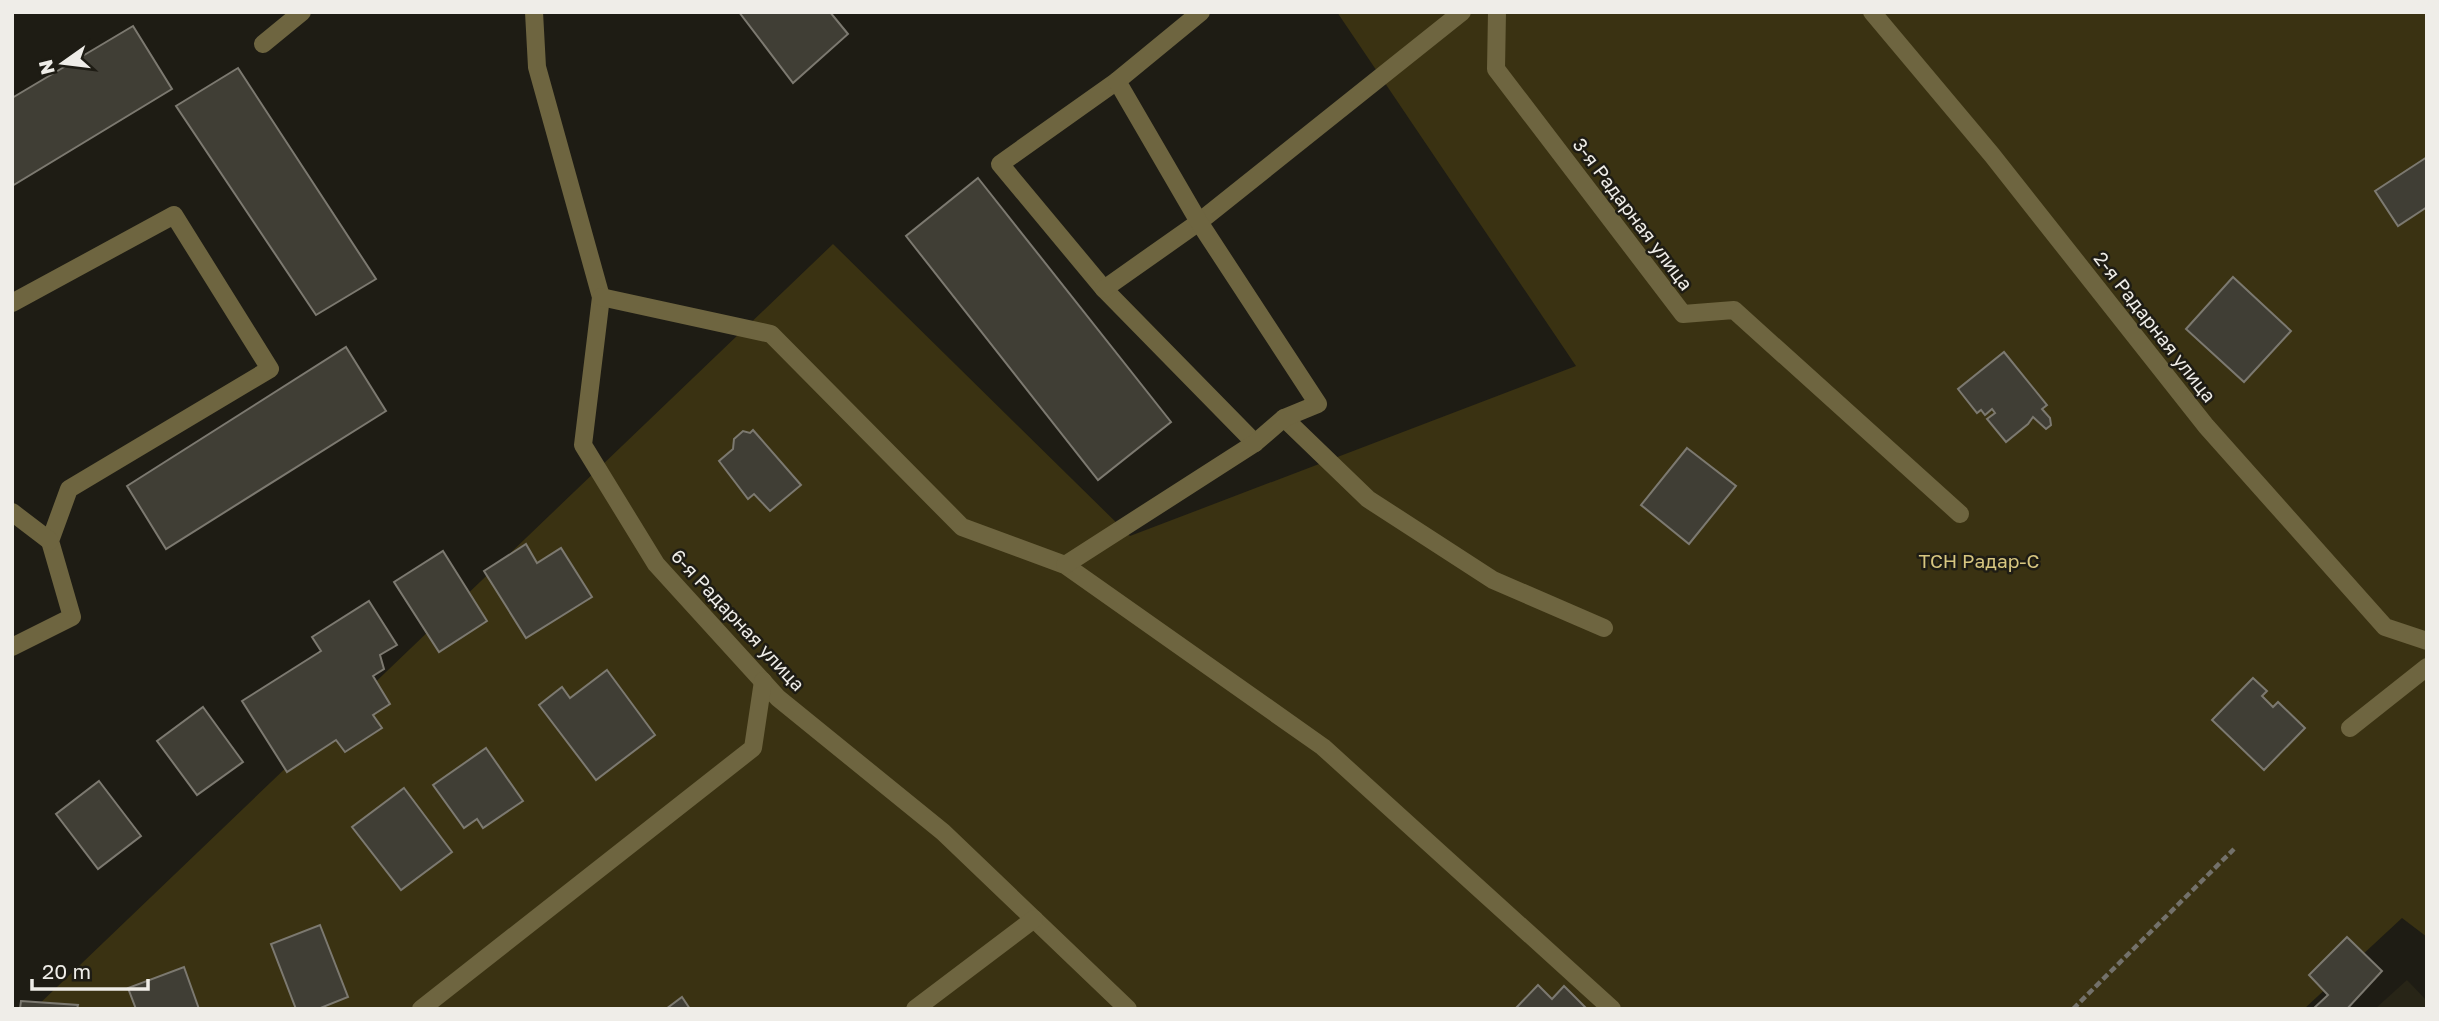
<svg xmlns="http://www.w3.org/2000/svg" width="2439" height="1021" viewBox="0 0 2439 1021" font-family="'Golos Text',sans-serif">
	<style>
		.built { fill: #282517 }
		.green { fill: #3a3212 }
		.building { fill: #403e35; stroke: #7c7970; stroke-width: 2 }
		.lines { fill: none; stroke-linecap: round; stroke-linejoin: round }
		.path { stroke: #73716a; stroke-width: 4.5; stroke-dasharray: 7 3.5; stroke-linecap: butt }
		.lane { stroke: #6e6540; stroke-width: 18 }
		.street { stroke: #6e6540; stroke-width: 18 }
		.labels { text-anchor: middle; stroke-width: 5; stroke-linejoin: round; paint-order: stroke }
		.street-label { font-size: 19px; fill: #efede8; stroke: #1e1c14 }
		.park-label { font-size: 19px; fill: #d7c680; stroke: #1e1c14 }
	</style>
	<rect width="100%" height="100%" fill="#1e1c14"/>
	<polygon class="built" points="2407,980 2427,1001 2427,1009 2375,1009"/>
	<polygon class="green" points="1337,12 2427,12 2427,937 2402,918 2304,1009 34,1009 833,244 1130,536 1576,366"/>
	<g class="building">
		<polygon points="739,12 830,12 848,34 793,83"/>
		<polygon points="133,26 172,89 12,186 12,98"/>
		<polygon points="238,68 376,279 316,315 176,106"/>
		<polygon points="2427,157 2427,207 2398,226 2375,191"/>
		<polygon points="978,178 1171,422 1098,480 906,236"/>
		<polygon points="2233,277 2291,331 2244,382 2186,329"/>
		<polygon points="346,347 386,411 166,549 127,486"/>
		<polygon points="2004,352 2047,405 2042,409 2050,418 2051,425 2046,429 2033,417 2028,424 2006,442 1987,419 1995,413 1992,409 1985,415 1981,410 1977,413 1958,389"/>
		<polygon points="753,430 801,485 770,511 754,494 748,499 719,461 733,449 734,439 743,431 750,433"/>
		<polygon points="1687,448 1736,486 1689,544 1641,505"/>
		<polygon points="526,544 537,563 561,548 592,597 526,638 484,571"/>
		<polygon points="443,551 487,621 439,652 394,582"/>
		<polygon points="369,601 397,645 380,655 384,669 373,676 390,704 373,715 382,728 345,752 336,740 287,772 242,701 321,651 312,637"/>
		<polygon points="607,670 655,735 596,780 539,705 562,687 570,698"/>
		<polygon points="2253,678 2267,691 2262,696 2273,707 2278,702 2305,728 2264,770 2212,720"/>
		<polygon points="203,707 243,762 197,795 157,741"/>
		<polygon points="486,748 523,801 483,828 477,819 464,828 433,785"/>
		<polygon points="99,781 141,836 98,869 56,814"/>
		<polygon points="404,788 452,852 401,890 352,827"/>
		<polygon points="320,925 348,997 318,1009 296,1009 271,944"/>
		<polygon points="2347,937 2382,971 2347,1009 2313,1009 2328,995 2309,975"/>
		<polygon points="184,967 199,1009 136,1009 128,988"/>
		<polygon points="1538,985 1552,999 1564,986 1587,1009 1515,1009"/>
		<polygon points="682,997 690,1009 666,1009"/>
		<polygon points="21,1001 78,1005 77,1009 20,1009"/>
	</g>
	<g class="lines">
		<polyline class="path" points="2073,1009 2234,849"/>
		<g class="lane">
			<polyline points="534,12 537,67 601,297 583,445 656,564 778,698 943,832 1128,1009"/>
			<polyline points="1497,12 1496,69 1683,314 1734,310 1960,514"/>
			<polyline points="1872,12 1992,155 2206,426 2385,627 2427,641"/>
			<polyline points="263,44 302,12"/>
			<polyline points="1117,81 1000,164 1104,289 1255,443"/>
			<polyline points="1104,289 1199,222 1462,12"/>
			<polyline points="601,297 771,334 962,527 1065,565 1323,747 1612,1009"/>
			<polyline points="1284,418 1368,499 1493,580 1604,628"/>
			<polyline points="1065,565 1255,443 1284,418 1318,404 1199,222 1117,81 1201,12"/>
			<polyline points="2350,728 2427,667"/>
			<polyline points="421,1009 753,748 763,681"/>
			<polyline points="915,1009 1034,919"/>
		</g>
		<g class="street">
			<polyline points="12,303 174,215 270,369 69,489 50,541 72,617 12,647"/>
			<polyline points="12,512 50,541"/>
		</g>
	</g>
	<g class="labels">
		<g class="street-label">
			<text transform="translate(1633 214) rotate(53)" y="7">3-я Радарная улица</text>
			<text transform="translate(2155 327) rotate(52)" y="7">2-я Радарная улица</text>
			<text transform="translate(738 620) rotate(47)" y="7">6-я Радарная улица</text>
		</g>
		<g class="park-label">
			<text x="1979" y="568">ТСН Радар-С</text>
		</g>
	</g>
	<rect width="2439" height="1021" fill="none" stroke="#efede8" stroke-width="28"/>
	<g transform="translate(63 63) rotate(256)" stroke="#1e1c14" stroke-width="5" paint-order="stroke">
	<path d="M0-5L12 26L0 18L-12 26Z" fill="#efede8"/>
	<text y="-10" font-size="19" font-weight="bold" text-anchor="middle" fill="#efede8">N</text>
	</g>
	<path d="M32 979v10h116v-10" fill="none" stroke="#efede8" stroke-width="3.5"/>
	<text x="42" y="979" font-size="21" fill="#efede8" stroke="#1e1c14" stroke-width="5" paint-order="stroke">20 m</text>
</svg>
